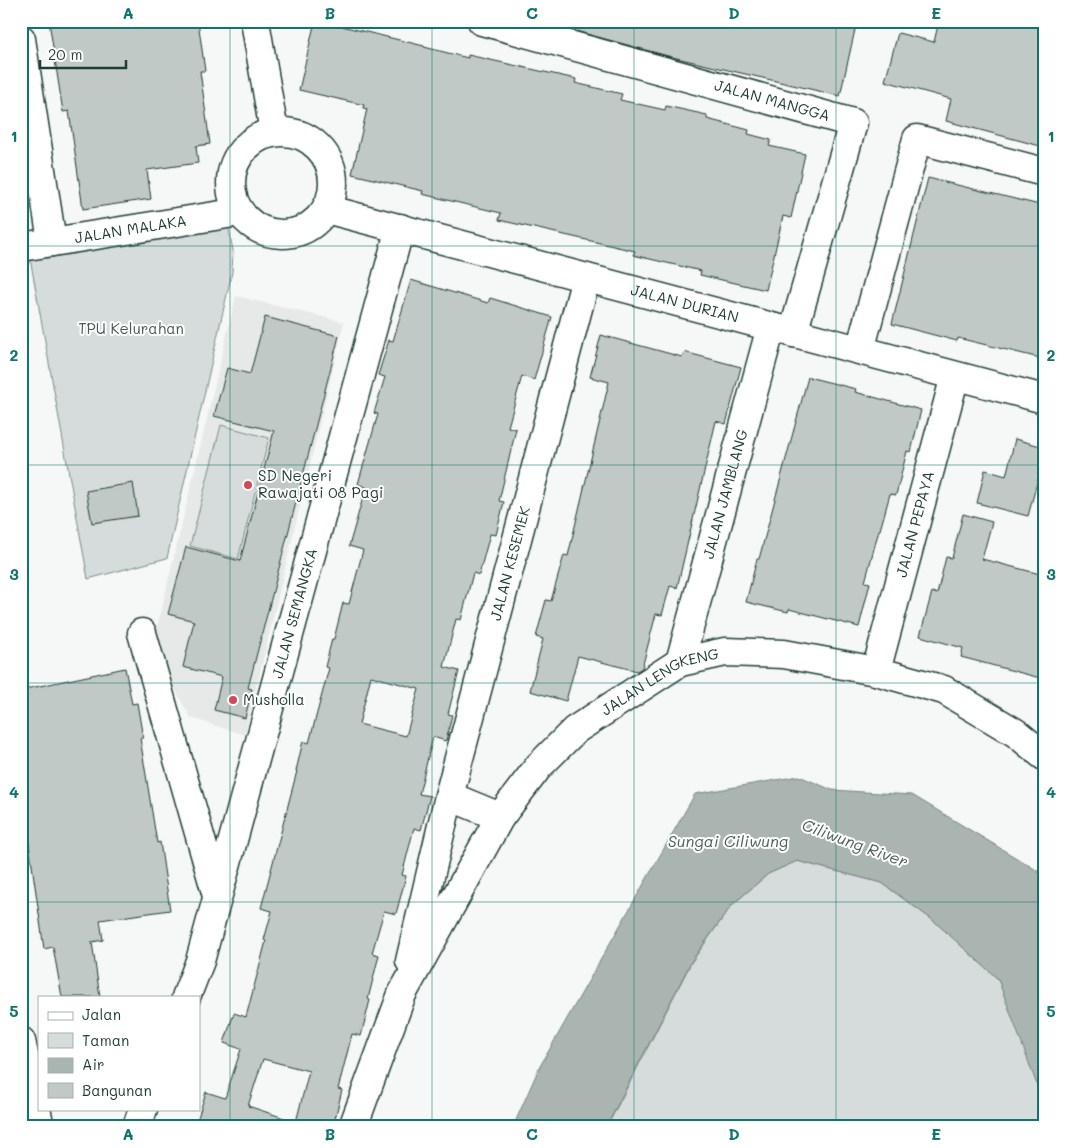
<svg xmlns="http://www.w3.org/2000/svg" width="1065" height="1148" viewBox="0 0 1065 1148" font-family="Mali,sans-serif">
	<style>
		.built { fill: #e6e9e8 }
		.green { fill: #d6dcdb; stroke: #7a8c88 }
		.water { fill: #aab5b1; stroke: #72857f }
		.building { fill: #c0c9c6; stroke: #1f3d34; fill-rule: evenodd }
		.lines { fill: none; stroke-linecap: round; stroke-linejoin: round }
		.minor-casing { stroke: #1f3d34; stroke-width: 31 }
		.minor { stroke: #fff; stroke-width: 28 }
		.grid { fill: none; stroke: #0f766e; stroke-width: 1; stroke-opacity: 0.55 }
		.poi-dot { fill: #d1495b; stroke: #fff; stroke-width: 2 }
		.labels { text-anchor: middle; stroke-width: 4; stroke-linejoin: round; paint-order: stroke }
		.street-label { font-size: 15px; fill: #1f3d34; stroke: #fff }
		.park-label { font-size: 15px; fill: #445d55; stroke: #fff }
		.poi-label { font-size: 15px; fill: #1f3d34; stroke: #fff; text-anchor: start }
		.water-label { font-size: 16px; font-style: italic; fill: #49615a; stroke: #fff }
		.neatline { fill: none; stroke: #0f766e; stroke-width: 2 }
		.grid-label { font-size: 16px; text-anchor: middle; font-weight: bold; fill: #0f766e }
	</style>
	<rect width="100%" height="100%" fill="#f6f7f7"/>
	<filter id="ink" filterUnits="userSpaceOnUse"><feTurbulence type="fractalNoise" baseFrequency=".02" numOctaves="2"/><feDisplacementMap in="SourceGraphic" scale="10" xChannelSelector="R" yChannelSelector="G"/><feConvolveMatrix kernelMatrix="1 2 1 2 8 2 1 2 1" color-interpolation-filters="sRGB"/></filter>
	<g filter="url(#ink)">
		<polygon class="built" points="236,296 344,322 245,735 191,718 152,649"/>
		<g class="green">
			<polygon points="228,224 233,251 232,272 167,558 88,579 30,258"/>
			<polygon points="221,425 269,438 238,559 190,546"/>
			<polygon points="797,861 882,883 934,921 998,979 1039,1087 1044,1104 1044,1127 607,1127 691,963 732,905 768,874"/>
		</g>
		<polygon class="water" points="799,776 832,790 912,795 1038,871 1044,882 1044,1104 998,979 934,921 882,883 797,861 768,874 732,905 692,960 606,1127 513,1127 539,1068 695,794"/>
		<g class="building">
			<polygon points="49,21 120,21 121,26 152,21 198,21 205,71 200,71 210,144 196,146 198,163 147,170 151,199 83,209 69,111 63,112"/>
			<polygon points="315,21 321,21 424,46 424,47 468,58 468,55 576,79 575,83 622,94 620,100 665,110 666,106 707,115 707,119 749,130 748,134 771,140 769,146 805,154 791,218 783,216 766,290 700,275 701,271 633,255 635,251 499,220 501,213 422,194 423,191 352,174 367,109 363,108 364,105 299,90"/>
			<polygon points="562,21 857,21 840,96 668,56 561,27"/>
			<polygon points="939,21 1044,21 1044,147 946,121 951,99 885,81 898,33 934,42"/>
			<polygon points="928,178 1044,206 1044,359 958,338 957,341 892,324"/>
			<path d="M411,280L488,303L490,298L552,317L534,380L522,376L508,427L516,429L499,501L504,502L496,535L490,534L479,575L473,573L461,620L456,619L444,667L459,671L448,714L452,715L446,741L433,737L419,794L430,796L421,830L414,828L402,875L406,876L396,914L384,911L372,953L379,955L368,999L370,1000L361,1036L352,1034L338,1089L342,1090L333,1127H195L206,1092L225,1098L241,1049L224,1043L234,1013L246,1017L266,941L264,940L272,911L261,908L297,771H296L303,741L309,743L329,668L325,667L332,639H334L343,603L349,604L363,550L349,546L366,487L358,484L378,414L374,413L385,377L378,375L389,340L393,341ZM371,676L419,689L406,736L359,724ZM263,1059L309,1071L296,1122L248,1106Z"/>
			<polygon points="265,317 339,336 248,688 252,689 245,718 214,710 222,677 183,667 194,621 168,614 186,547 240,561 274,431 214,416 227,368 250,374"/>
			<polygon points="601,335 682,357 684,352 741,367 726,424 716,421 677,588 670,586 662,615 656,614 642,668 637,671 578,656 566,701 530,691 543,639 536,637 546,600 551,601 564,555 568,556 609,382 590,377"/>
			<polygon points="808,377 856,389 855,392 921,410 911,452 907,451 896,495 890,494 880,530 879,530 865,582 870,583 859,627 789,609 788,612 746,602 757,559 759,559"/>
			<polygon points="1015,439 1044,447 1044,480 1038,479 1028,516 977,503 985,470 1006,476"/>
			<polygon points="133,483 138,516 92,523 86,491"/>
			<polygon points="963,514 992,522 982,559 1044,575 1044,679 961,657 963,648 920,636 932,592 937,594 946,557 952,558"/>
			<polygon points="125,668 132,704 137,703 143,738 140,738 157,843 160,842 170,910 100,920 103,940 92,942 100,997 62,997 53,947 44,949 28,837 25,837 21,808 21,690"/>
		</g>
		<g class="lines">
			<g class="minor-casing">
				<g id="minor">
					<polyline points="255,21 274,132"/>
					<path id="s1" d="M482,21L853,123L793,333"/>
					<polyline points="21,39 52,242"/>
					<circle cx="282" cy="183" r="51"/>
					<path id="s2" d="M326,209L1044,399"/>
					<path id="s3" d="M21,247L240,212"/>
					<polyline points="860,350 917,139 1044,172"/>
					<polyline points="142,633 217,896"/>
					<path id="s4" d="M680,662L771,327"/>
					<path id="s5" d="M876,671L955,376"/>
					<polyline points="449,796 500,817"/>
					<path id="s6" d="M410,961L449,796L586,278"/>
					<path id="s7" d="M186,997L200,961L400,228"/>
					<polyline points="21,1041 40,1127"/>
					<polyline points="137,1127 143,1109"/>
					<path id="s8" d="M353,1127L402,994L500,817L539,766L575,730L680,662L725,652L784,654L876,671L944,690L1016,733L1044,756"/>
				</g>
			</g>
			<use href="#minor" class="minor"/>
		</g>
	</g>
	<path class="grid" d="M230,21V1127M432,21V1127M634,21V1127M836,21V1127M21,246H1044M21,465H1044M21,683H1044M21,902H1044"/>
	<g class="poi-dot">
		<circle cx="248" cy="485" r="5"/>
		<circle cx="233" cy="700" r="5"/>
	</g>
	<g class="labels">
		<g class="street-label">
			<text dy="5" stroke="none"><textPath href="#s1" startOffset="301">JALAN MANGGA</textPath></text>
			<text dy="5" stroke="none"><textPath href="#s3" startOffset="111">JALAN MALAKA</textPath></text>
			<text dy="5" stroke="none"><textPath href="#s2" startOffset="371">JALAN DURIAN</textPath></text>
			<text dy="5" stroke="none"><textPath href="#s4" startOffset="174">JALAN JAMBLANG</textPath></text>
			<text dy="5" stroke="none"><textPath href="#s5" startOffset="152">JALAN PEPAYA</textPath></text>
			<text dy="5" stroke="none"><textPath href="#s6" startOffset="410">JALAN KESEMEK</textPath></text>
			<text dy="5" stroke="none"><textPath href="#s7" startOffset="399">JALAN SEMANGKA</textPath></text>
			<text dy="5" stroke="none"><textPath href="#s8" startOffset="558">JALAN LENGKENG</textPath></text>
		</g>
		<g class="park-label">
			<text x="131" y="334">TPU Kelurahan</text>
		</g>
		<g class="poi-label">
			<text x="258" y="481">SD Negeri<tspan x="258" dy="17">Rawajati 08 Pagi</tspan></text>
			<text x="243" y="705">Musholla</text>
		</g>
		<g class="water-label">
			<text x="728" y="847">Sungai Ciliwung</text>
			<text transform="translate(855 843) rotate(20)" y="6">Ciliwung River</text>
		</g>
	</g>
	<rect width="1065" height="1148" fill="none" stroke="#fff" stroke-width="55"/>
	<rect x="38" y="996" width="162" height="115" fill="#ffffff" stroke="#a5b1ae"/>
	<rect x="48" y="1012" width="25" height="8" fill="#ffffff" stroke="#a5b1ae"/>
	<text x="82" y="1020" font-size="15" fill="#1f3d34">Jalan</text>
	<rect x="48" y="1033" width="25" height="15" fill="#d6dcdb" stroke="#a5b1ae"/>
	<text x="82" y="1046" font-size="15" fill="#1f3d34">Taman</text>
	<rect x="48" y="1058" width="25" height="15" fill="#aab5b1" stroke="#a5b1ae"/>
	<text x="82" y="1070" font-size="15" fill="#1f3d34">Air</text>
	<rect x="48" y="1083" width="25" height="15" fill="#c0c9c6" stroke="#a5b1ae"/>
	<text x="82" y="1096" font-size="15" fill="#1f3d34">Bangunan</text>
	<path d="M40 60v8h86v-8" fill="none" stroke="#1f3d34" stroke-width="2.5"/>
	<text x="48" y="60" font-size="15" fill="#1f3d34" stroke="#ffffff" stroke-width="4" paint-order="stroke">20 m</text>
	<rect x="28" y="28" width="1010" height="1092" class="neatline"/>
	<g class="grid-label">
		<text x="128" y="19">A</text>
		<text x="330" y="19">B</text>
		<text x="532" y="19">C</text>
		<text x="734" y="19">D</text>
		<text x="936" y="19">E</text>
		<text x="14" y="142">1</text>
		<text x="1051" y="142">1</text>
		<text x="14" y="361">2</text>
		<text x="1051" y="361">2</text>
		<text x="14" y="580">3</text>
		<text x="1051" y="580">3</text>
		<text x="14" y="798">4</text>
		<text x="1051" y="798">4</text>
		<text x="14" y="1017">5</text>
		<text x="1051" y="1017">5</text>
		<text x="128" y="1140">A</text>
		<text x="330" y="1140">B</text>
		<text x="532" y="1140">C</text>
		<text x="734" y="1140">D</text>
		<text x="936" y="1140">E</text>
	</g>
</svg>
